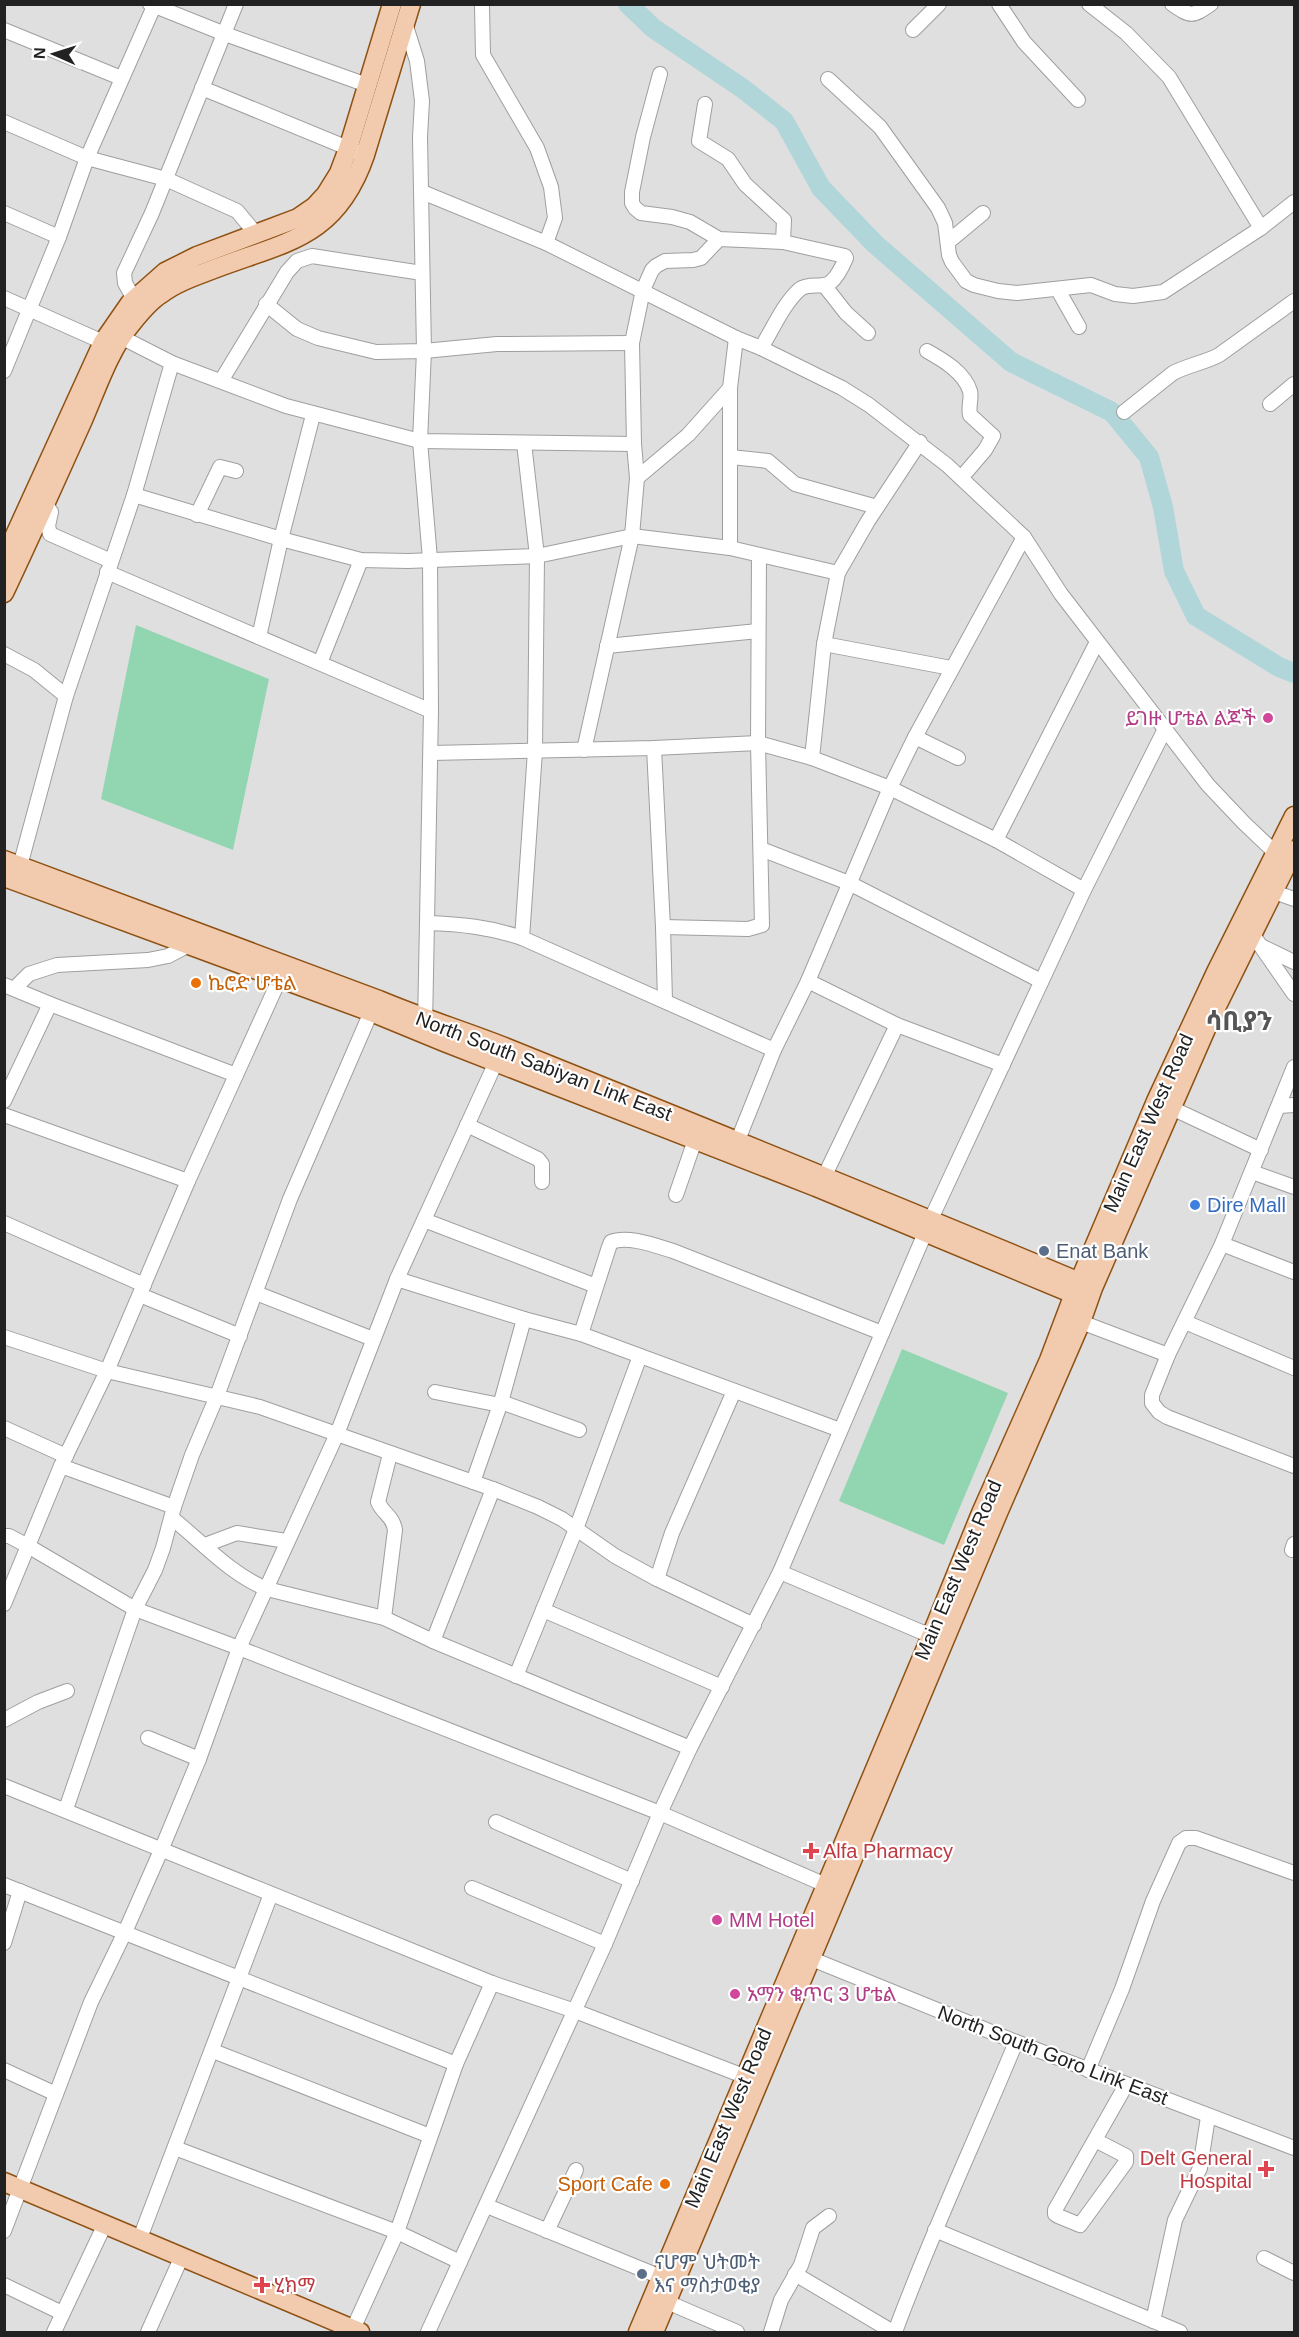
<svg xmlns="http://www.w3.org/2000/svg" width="1299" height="2337" viewBox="0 0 1299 2337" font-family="Arial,'Noto Sans Ethiopic',sans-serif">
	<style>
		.residential { fill: #e0dfdf }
		.pitch { fill: #92d6b1 }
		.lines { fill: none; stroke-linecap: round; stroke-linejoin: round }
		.river { stroke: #b0d6d9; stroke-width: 20 }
		.minor-casing { stroke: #9f9f9f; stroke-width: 16 }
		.major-casing { stroke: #8e5112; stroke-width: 21 }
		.minor { stroke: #fff; stroke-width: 14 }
		.major { stroke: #f2caae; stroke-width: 18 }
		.hotel-dot { fill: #d1479c; stroke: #fff; stroke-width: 2 }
		.food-dot { fill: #e8710a; stroke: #fff; stroke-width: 2 }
		.shop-dot { fill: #3f7fe0; stroke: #fff; stroke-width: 2 }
		.service-dot { fill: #5c6f8a; stroke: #fff; stroke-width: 2 }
		.health-dot { fill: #e0444e; stroke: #fff; stroke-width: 2 }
		.labels { text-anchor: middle; stroke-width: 4.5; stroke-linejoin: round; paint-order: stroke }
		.hotel-label { font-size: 20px; fill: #b23c85; stroke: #fff; text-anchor: start }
		.food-label { font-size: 20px; fill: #c56008; stroke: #fff; text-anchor: start }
		.street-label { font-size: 20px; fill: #222; stroke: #fff }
		.shop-label { font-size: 20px; fill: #366cbe; stroke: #fff; text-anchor: start }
		.service-label { font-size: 20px; fill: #4e5e75; stroke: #fff; text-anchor: start }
		.health-label { font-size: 20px; fill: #be3a42; stroke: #fff; text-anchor: start }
		.district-label { font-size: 26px; font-weight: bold; fill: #555; stroke: #fff }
	</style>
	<rect width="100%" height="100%" fill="#f1edea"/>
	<rect class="residential" x="5" y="5" width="1289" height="2327"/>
	<g class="pitch">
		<polygon points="136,625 269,679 233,850 101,799"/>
		<polygon points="902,1349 1008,1393 944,1545 839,1501"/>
	</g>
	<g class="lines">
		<polyline class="river" points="628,4 653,28 742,88 784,121 821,188 875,244 1011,362 1112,412 1149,457 1163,507 1174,571 1196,616 1279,667 1294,673"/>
		<g class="minor-casing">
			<g id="minor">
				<polyline points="150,4 225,34 367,85"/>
				<polyline points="999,4 1024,42 1078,100"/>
				<polyline points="1089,4 1126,33 1169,77 1261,228"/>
				<path d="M1172,4C1191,17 1192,17 1211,4"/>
				<polyline points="482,6 483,55 537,148 551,187 555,218 546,243"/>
				<polyline points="405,23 417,61 422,101 420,137 424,351 420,441 430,559 431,711 425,1026"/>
				<polyline points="4,30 121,78"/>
				<polyline points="913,30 939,4"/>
				<path d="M660,74L643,137L632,192V203L635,208L641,213L672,217L690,222L719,239L783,242L845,256L846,258C843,265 837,277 831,282C823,289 810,282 800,289C783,304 773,329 761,348"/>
				<polyline points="828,79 880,127 938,208 945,223 949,255 952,262 966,281 974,285 998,291 1017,293 1091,285 1115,294 1133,296 1163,292 1261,228 1294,202"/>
				<polyline points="202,88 355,151"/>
				<polyline points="705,104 699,141 728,159 745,184 784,220 783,242"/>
				<polyline points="4,122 87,158 166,179 237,211 257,235"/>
				<polyline points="422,192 546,243 736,338 761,348 842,388 869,405 947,465 1024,537 1061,594 1208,785 1244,823 1282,859"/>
				<polyline points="4,213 59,237"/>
				<polyline points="948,242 983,213"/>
				<polyline points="824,285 846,313 868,333"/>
				<polyline points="1058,290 1079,327"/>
				<polyline points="4,298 103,342"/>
				<polyline points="134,299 125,283 124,273 152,213 236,4"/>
				<polyline points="266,304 297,329 318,338 376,352 424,351 497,344 632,343"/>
				<polyline points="115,334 172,363 286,406 420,441 634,444"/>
				<path d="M927,351C943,360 964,372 970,391C972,398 968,407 970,415L993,436L985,450L961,478"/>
				<polyline points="4,371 59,237 87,158 155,4"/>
				<polyline points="221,381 287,272 297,261 312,256 422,273"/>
				<polyline points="1270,404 1294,384"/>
				<path d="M1124,412L1173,373C1188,365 1204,363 1219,355L1294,301"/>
				<polyline points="731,457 768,461 795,484 877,507"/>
				<polyline points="637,478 688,435 730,388"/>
				<polyline points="134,495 281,539 361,560 408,561 537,556 632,536 730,548 838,573"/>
				<polyline points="46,504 51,512 48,526 50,534 111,561"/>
				<polyline points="197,515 220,467 236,471"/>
				<polyline points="730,548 730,388 736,338"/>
				<polyline points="107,572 431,711"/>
				<polyline points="259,637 281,539 313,415"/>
				<polyline points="824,644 951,668"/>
				<polyline points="607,646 758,631"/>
				<polyline points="4,654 34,670 66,696"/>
				<polyline points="320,663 361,560"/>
				<polyline points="915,737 958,758"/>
				<polyline points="654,748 663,927 665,1001"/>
				<polyline points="584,750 632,536 637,478 634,444 632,343 643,290 652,270 656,266 665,261 693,260 701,258 719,239"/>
				<polyline points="431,753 654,748 758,743 812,758 890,788 996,840 1084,890"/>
				<polyline points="812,758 824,644 838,573 868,521 920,442"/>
				<polyline points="996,840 1097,642"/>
				<polyline points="761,849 849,883 1041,981"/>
				<polyline points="20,866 66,696 134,495 172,363"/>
				<polyline points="1274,892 1294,899"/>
				<path d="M427,923C460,924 490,927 522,938L774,1050"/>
				<polyline points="663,927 748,929 762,925 758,743 759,555"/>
				<polyline points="1253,935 1294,994"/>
				<polyline points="522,938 535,751 537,556 524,443"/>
				<polyline points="1263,947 1294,962"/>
				<polyline points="808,981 897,1025 1003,1065"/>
				<polyline points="4,985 50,1004 236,1075"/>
				<polyline points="15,988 29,974 57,965 148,960 168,956 191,944"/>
				<polyline points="1294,1067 1222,1244 1168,1355 1152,1395 1152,1403 1159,1412 1167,1417 1294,1466"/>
				<polyline points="4,1101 50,1004"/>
				<polyline points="1163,1104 1261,1150"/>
				<polyline points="1279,1106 1294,1105"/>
				<polyline points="4,1115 188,1181"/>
				<polyline points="467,1125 538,1159 542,1164 542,1182"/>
				<polyline points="734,1150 774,1050 808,981 890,788 915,737 1024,537"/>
				<polyline points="1252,1172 1294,1187"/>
				<polyline points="825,1175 897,1025"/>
				<polyline points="676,1195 695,1140"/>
				<polyline points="424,1220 596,1286"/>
				<polyline points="4,1223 144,1285"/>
				<polyline points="1222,1244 1294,1272"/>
				<polyline points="397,1279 524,1319 581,1334 840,1430"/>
				<polyline points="256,1293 373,1339"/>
				<polyline points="140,1295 240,1336"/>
				<polyline points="1081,1322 1168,1355"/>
				<polyline points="1185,1322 1294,1368"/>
				<path d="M581,1334L609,1247L611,1242C628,1235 656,1246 673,1251L882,1333"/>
				<polyline points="4,1337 107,1371 260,1407 493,1489 538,1507 562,1519 615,1556 657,1579 754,1625"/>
				<polyline points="435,1392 500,1405"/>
				<polyline points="501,1402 579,1430"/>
				<polyline points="4,1428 66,1456"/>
				<polyline points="61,1466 174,1507"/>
				<polyline points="473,1482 501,1402 524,1319"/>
				<path d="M173,1519C203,1543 230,1574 267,1589L384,1618L433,1641L690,1748"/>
				<polyline points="4,1536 9,1536 28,1546 135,1609 239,1648 660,1813 835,1889"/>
				<polyline points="205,1545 237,1533 286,1541"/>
				<polyline points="1292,1550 1294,1544"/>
				<polyline points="780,1572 931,1636"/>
				<polyline points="657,1579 672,1533 734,1391"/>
				<polyline points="4,1604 61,1466 107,1371 188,1181 280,978"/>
				<polyline points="543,1610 722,1687"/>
				<path d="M384,1618L395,1530C393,1516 383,1514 378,1502L390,1454"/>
				<polyline points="433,1641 493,1489"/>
				<polyline points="516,1676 576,1529 640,1356"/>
				<polyline points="4,1720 38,1702 67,1691"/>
				<polyline points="148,1738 199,1759"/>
				<polyline points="4,1786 492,1983 575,2011 754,2080"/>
				<polyline points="66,1809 135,1609 155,1570 163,1548 174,1507 192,1455 217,1396 290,1199 371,1012"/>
				<polyline points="496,1822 632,1881"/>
				<polyline points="4,1885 456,2064"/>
				<polyline points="472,1888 605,1944"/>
				<polyline points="4,1943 20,1891"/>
				<polyline points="802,1955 1016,2042 1294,2148"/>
				<polyline points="213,2051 430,2136"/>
				<polyline points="4,2070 56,2094"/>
				<polyline points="1088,2070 1122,1989 1153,1901 1179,1843 1186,1838 1196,1838 1294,1873"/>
				<polyline points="1095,2140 1126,2156 1126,2162 1080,2225 1058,2216 1055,2214 1055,2210 1126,2085"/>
				<polyline points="175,2148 397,2232 460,2262"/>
				<polyline points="487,2206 661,2277"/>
				<polyline points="935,2230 1180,2332"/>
				<polyline points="4,2231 91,2002 125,1932 162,1848 199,1759 239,1648 337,1434 397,1279 496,1062"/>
				<polyline points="547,2231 576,2170"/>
				<polyline points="140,2238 271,1894"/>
				<polyline points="1264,2258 1294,2273"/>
				<polyline points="795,2274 893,2332"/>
				<polyline points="4,2285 62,2313"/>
				<polyline points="667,2302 737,2332"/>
				<polyline points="1153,2321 1175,2220 1200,2168 1208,2117"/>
				<polyline points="353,2329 397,2232 456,2064 492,1983"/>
				<polyline points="54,2332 105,2224"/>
				<polyline points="148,2332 182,2256"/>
				<polyline points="428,2332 605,1944 660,1813 690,1748 780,1572 931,1219 1084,890 1165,729"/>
				<polyline points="771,2332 781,2300 801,2265 813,2228 829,2216"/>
				<path d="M895,2332C931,2234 976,2139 1016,2042"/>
			</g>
		</g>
		<g class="major-casing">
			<g id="major">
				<polyline points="4,559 103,342 130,303 165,272 197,256 298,218 314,207 326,194 339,173 348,149 392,4"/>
				<path d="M4,593C31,536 57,478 83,420C97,388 109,350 132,323C140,313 150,301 161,294C174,284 190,278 206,272C281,242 335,242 365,155L411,4"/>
				<path d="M4,860L379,1000C419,1017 461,1030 502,1046C698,1125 894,1204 1089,1286"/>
				<polyline points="4,877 371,1012 444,1042 816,1187 1083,1298"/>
				<polyline points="4,2182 360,2332"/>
				<polyline points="638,2332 931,1636 981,1513 1049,1360 1074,1294 1156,1101 1216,972 1294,816"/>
				<polyline points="654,2332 998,1513 1081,1322 1093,1288 1210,1020 1294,850"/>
			</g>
		</g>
		<use href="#minor" class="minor"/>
		<use href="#major" class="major"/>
	</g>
	<g class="hotel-dot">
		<circle cx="1268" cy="718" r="6"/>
		<circle cx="717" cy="1920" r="6"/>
		<circle cx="735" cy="1994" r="6"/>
	</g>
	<g class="food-dot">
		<circle cx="196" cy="983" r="6"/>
		<circle cx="665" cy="2184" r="6"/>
	</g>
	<circle class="shop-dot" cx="1195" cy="1205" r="6"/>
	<g class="service-dot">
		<circle cx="1044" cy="1251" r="6"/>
		<circle cx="642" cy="2274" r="6"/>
	</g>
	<g class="health-dot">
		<path d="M808 1842h6v6h6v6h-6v6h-6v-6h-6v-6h6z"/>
		<path d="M1263 2160h6v6h6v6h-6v6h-6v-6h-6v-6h6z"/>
		<path d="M259 2276h6v6h6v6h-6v6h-6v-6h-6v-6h6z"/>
	</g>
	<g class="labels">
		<g class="hotel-label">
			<text x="1256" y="725" text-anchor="end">ይገዙ ሆቴል ልጆች</text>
			<text x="729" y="1927">MM Hotel</text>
			<text x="747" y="2001">አማን ቁጥር 3 ሆቴል</text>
		</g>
		<g class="food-label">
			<text x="208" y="990">ኬሮድ ሆቴል</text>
			<text x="653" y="2191" text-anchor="end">Sport Cafe</text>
		</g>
		<g class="street-label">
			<text transform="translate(544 1066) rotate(21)" y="7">North South Sabiyan Link East</text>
			<text transform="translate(1148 1123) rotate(-66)" y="7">Main East West Road</text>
			<text transform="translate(958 1570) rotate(-67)" y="7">Main East West Road</text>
			<text transform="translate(1053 2055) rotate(21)" y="7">North South Goro Link East</text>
			<text transform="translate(728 2118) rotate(-67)" y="7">Main East West Road</text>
		</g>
		<g class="shop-label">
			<text x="1207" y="1212">Dire Mall</text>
		</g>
		<g class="service-label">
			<text x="1056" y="1258">Enat Bank</text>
			<text x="654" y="2269">ናሆም ህትመት<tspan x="654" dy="23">እና ማስታወቂያ</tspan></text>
		</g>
		<g class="health-label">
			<text x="823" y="1858">Alfa Pharmacy</text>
			<text x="1252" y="2165" text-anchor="end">Delt General<tspan x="1252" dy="23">Hospital</tspan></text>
			<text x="274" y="2292">ሂክማ</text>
		</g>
		<g class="district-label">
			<text x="1239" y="1030">ሳቢያን</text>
		</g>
	</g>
	<rect width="1299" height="2337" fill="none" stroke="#222222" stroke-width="12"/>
	<g transform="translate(54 54) rotate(273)" stroke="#ffffff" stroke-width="4.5" paint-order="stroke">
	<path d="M0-4.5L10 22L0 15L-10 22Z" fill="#222222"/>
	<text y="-9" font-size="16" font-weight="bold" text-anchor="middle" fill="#222222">N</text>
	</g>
</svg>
